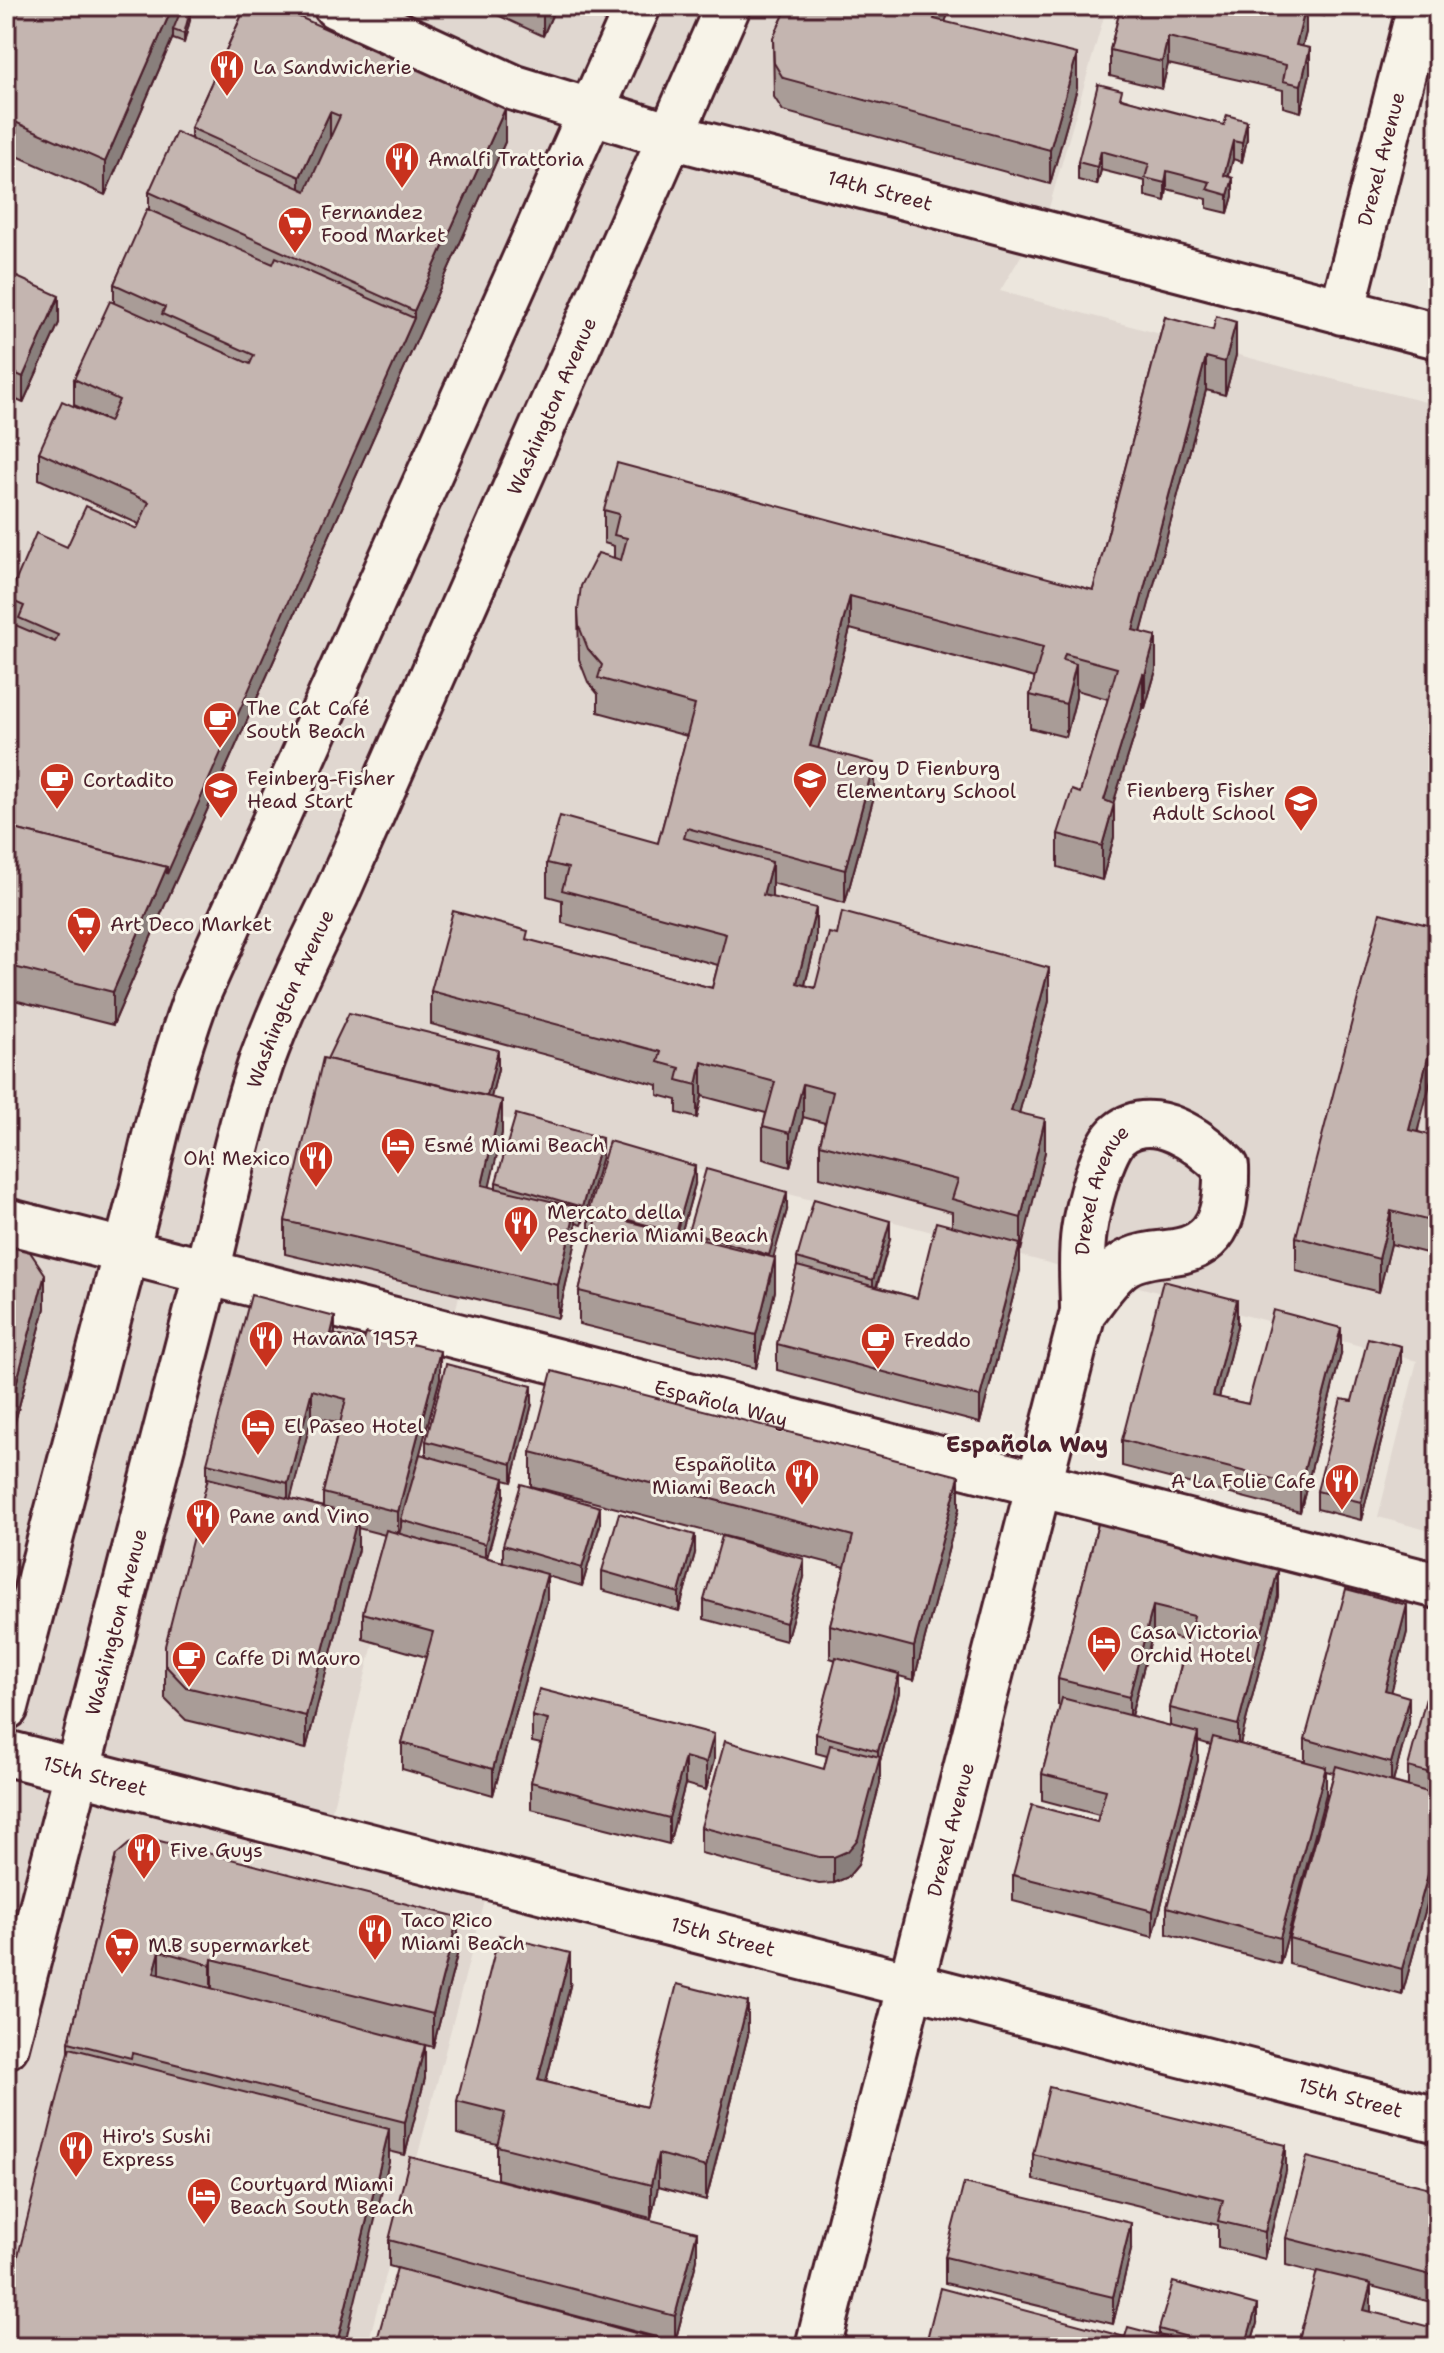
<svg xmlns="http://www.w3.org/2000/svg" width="1444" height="2353" viewBox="0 0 1444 2353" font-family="'Shantell Sans',sans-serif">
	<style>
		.built { fill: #e0d7d0 }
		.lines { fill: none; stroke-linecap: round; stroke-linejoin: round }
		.minor-casing { stroke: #4a1f2b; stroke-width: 50 }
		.major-casing { stroke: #4a1f2b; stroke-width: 50 }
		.minor { stroke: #f7f3e8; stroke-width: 44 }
		.major { stroke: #f7f3e8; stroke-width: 44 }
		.wall { fill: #a99c97; stroke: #4a1f2b; stroke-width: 2; fill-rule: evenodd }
		.shaded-wall { fill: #897f7b; stroke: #4a1f2b; stroke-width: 2 }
		.building { fill: #c4b5b0; stroke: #4a1f2b; stroke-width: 2 }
		.labels { text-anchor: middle; stroke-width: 6; stroke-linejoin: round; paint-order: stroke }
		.poi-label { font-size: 20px; fill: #4a1f2b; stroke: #f7f3e8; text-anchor: start }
		.street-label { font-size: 20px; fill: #4a1f2b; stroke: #f7f3e8 }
		.neighbourhood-label { font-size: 22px; font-weight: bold; fill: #4a1f2b; stroke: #f7f3e8 }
	</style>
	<rect width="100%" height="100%" fill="#ece6dd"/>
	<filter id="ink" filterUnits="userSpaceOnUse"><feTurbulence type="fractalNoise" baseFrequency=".0125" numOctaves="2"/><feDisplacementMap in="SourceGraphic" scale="16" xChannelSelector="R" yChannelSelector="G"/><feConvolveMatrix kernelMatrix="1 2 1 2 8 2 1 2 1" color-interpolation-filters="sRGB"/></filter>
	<g filter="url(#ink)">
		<polygon class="built" points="6,6 1107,6 1048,211 1000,291 1291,369 1438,405 1438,1533 1378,1517 1417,1361 503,1118 332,1810 486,1897 367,2347 6,2347"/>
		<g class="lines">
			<g class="minor-casing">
				<g id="minor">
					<path id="s1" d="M336,6L515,88L671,136L1438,336"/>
					<path id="s2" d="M1342,312L1420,6"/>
					<path id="s3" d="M6,1221L1438,1586"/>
					<path id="s4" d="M6,1753L1438,2120"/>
					<path id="s5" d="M818,2347L1083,1312C1083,1286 1080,1257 1084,1231C1087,1209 1102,1147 1119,1134C1154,1106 1201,1142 1226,1167C1227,1208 1221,1246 1174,1252C1158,1254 1139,1255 1125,1264C1108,1275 1096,1296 1083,1312"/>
				</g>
			</g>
			<g class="major-casing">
				<g id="major">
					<path d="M6,1707L144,1183C158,1120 174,1059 196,998L638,6"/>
					<path id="s6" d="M6,2046L207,1272C224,1202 238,1131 261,1063C282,1005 309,950 336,895L728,6"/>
				</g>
			</g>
			<use href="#minor" class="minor"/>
			<use href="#major" class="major"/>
		</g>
		<g class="wall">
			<polygon points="6,6 190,20 184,43 173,39 173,37 105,195 6,151"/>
			<polygon points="246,6 505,142 167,900 113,1025 6,998 6,621 8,622 8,599 67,547 137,529 139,524 39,479 39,452 109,421 74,405 74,379 114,303 114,284 149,209 149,192 191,139 191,128"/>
			<polygon points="478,6 556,6 543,36"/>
			<polygon points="788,6 951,6 945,22 1077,88 1050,184 783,111 774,97 773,38"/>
			<polygon points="1121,6 1327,6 1324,16 1306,11 1306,32 1302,46 1310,74 1301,112 1283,107 1283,90 1168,64 1162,89 1110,76 1110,50"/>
			<polygon points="1122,98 1247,139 1242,162 1233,159 1229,176 1233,196 1228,213 1207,208 1207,199 1167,189 1165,201 1145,196 1145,181 1101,170 1097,185 1078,180 1078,162"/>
			<polygon points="6,272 59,323 23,403 6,395"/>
			<polygon points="1165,317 1236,355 1225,395 1206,390 1141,632 1156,670 1145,708 1143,708 1113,804 1114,837 1102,880 1058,867 1058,834 1080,793 1108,699 1076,690 1076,697 1066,737 1030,728 1030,695 1035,678 850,629 818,748 874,796 845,903 772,883 772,897 816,941 805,985 815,988 1049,1001 1019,1113 1045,1152 1020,1251 1020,1270 980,1423 777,1370 777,1344 797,1266 797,1258 890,1239 877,1287 917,1298 952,1226 952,1212 820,1177 820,1144 825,1123 803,1117 790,1167 763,1159 763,1126 766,1113 702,1096 697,1118 677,1113 677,1100 658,1095 658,1085 431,1024 431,991 528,940 712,988 718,965 562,923 562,900 547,896 547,863 658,843 687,736 598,712 598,694 588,682 579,659 578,610 614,558 614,546 604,543 604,510 1093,590"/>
			<polygon points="1432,926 1418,1132 1438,1137 1438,1256 1391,1244 1379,1292 1296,1271 1296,1237"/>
			<polygon points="327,1059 498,1069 491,1097 502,1133 489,1187 496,1189 496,1182 602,1156 582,1225 576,1223 576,1241 558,1318 285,1254 285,1221"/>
			<polygon points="695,1184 681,1234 688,1236 688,1232 787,1210 773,1257 775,1291 756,1368 579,1324 579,1291 594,1229 589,1228 589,1209"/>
			<polygon points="6,1246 45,1308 13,1429 6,1427"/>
			<polygon points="1237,1326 1219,1398 1248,1404 1341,1354 1300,1512 1122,1466 1122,1440"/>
			<path d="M335,1335L440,1378L418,1460L426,1456V1441L532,1404L512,1482L504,1480V1496L487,1558L503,1562V1545L600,1525L582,1586L547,1576V1600L493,1795L402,1769V1743L426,1657L363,1639V1613L385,1535L358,1528V1549L306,1749L186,1720L165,1699V1665L207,1482V1463ZM312,1416L340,1423L323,1493V1507L290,1499Z"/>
			<polygon points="1401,1364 1361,1520 1317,1509 1317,1491 1352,1401"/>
			<polygon points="531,1452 959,1509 914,1680 899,1676 899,1692 880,1761 880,1783 858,1865 848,1877 834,1883 819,1884 701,1853 701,1827 824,1769 827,1756 816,1753 816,1734 836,1660 830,1658 830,1625 845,1567 531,1486"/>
			<path d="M1098,1524L1278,1596L1240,1744L1305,1762V1739L1407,1632L1391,1692L1409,1723L1393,1782L1408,1786V1767L1438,1702V1864L1402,1995L1289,1964V1938L1334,1773L1326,1771V1794L1280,1964L1167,1934V1907L1211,1745L1198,1741V1760L1153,1937L1013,1901V1875L1097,1822L1099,1815L1042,1800V1774L1060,1706L1058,1705V1679ZM1153,1632L1187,1641L1170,1708V1726L1131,1716Z"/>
			<polygon points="695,1553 679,1611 602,1590 602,1571"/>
			<polygon points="804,1577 786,1641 704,1619 704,1600"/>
			<polygon points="532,1716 714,1760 706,1790 685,1784 669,1844 531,1809 531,1782 541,1744 532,1742"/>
			<polygon points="116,1855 458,1951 433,2047 425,2045 425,2078 405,2155 389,2151 389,2162 69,2053 69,2042"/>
			<polygon points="1438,1941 1438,2005 1429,2003 1429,1976"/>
			<polygon points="570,1986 546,2082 646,2107 748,2035 706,2200 658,2187 651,2218 497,2179 497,2144 457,2134 457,2101"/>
			<polygon points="1033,2154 1286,2171 1265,2259 1218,2247 1218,2225 1033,2180"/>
			<polygon points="1438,2190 1438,2304 1371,2286 1370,2312 1297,2347 1317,2273 1286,2265 1286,2238"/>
			<polygon points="389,2240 697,2259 675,2342 414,2273 661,2347 389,2266"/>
			<polygon points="1131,2250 1113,2324 945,2283 945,2257"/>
			<polygon points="1257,2323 1250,2347 925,2347 1159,2335 1159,2329"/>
		</g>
		<g class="shaded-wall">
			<polygon points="173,6 179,6 179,24 173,30 173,37 105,195 105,162"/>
			<polygon points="545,6 556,6 543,36 543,9"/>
			<polygon points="939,6 951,6 934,52 934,19"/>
			<polygon points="1306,6 1306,32 1296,71 1296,45"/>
			<polygon points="190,11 190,20 184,43 184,34"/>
			<polygon points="1168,37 1168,64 1162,89 1162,62"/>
			<polygon points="1310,48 1310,74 1301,112 1301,85"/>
			<polygon points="1077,54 1077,88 1050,184 1050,150"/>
			<polygon points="505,109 505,142 167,900 113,1025 113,992 167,867 414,318 414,311"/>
			<polygon points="330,112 330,145 300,210 300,177"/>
			<polygon points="1247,121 1247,139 1242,162 1242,143"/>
			<polygon points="1233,141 1233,159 1224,193 1224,175"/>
			<polygon points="1101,151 1101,170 1097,185 1097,167"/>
			<polygon points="1167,171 1167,189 1165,201 1165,183"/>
			<polygon points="1233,178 1233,196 1228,213 1228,195"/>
			<polygon points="59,296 59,323 23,403 23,377"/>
			<polygon points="1236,322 1236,355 1225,395 1225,362"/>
			<polygon points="1206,357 1206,390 1133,663 1133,630"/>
			<polygon points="850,596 850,629 810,779 810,746"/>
			<polygon points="1156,636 1156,670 1145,708 1145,675"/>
			<polygon points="1076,664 1076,697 1066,737 1066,704"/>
			<polygon points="1143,674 1143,708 1104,833 1104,800"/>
			<polygon points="874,763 874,796 845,903 845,870"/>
			<polygon points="1114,804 1114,837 1102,880 1102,846"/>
			<polygon points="772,862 772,895 763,928 763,895"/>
			<polygon points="816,908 816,941 797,1016 797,983"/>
			<polygon points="1049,968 1049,1001 1011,1144 1011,1111"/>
			<polygon points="1438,1020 1438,1054 1409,1163 1409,1130"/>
			<polygon points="498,1050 498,1069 485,1122 485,1104"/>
			<polygon points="702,1062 702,1096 697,1118 697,1085"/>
			<polygon points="803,1084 803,1117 790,1167 790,1133"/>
			<polygon points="502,1100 502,1133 482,1219 482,1185"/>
			<polygon points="1045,1119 1045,1152 1021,1251 1021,1218"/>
			<polygon points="602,1138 602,1156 582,1225 582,1207"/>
			<polygon points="695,1166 695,1184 676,1252 676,1233"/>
			<polygon points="787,1192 787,1210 769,1273 769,1255"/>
			<polygon points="576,1207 576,1241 558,1318 558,1285"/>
			<polygon points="1391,1211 1391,1244 1379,1292 1379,1259"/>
			<polygon points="890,1221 890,1239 873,1298 873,1280"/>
			<polygon points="1020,1244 1020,1270 980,1423 980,1397"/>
			<polygon points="775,1258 775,1291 756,1368 756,1335"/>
			<polygon points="45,1274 45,1308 13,1429 13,1396"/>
			<polygon points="1237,1300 1237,1326 1213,1422 1213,1396"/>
			<polygon points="335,1317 335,1343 331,1334"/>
			<polygon points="1341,1328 1341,1354 1300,1512 1300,1486"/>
			<polygon points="1401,1346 1401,1364 1361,1520 1361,1502"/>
			<polygon points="440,1351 440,1378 402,1521 401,1520 401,1527 398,1538 398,1512"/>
			<polygon points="532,1386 532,1404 512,1482 512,1464"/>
			<polygon points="312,1390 312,1416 288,1509 288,1483"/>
			<polygon points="959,1476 959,1509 914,1680 914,1647"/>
			<polygon points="504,1478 504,1496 485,1563 485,1544"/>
			<polygon points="600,1507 600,1525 582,1586 582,1568"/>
			<polygon points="358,1516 358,1549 306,1749 306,1716"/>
			<polygon points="695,1535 695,1553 679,1611 679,1593"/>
			<polygon points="804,1559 804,1577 786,1641 786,1623"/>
			<polygon points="1278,1570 1278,1596 1238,1752 1238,1725"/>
			<polygon points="547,1574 547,1600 493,1795 493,1769"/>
			<polygon points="1407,1605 1407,1632 1385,1716 1385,1690"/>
			<polygon points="1153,1606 1153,1632 1129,1723 1129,1697"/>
			<polygon points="899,1674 899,1692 880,1761 880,1783 858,1865 848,1877 834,1883 834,1857 878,1764 878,1751"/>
			<polygon points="1409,1697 1409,1723 1391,1789 1391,1763"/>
			<polygon points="1198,1733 1198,1760 1153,1937 1153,1911"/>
			<polygon points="714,1734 714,1760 706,1790 706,1763"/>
			<polygon points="685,1757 685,1784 669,1844 669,1818"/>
			<polygon points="1326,1767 1326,1794 1280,1964 1280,1938"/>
			<polygon points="1438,1838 1438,1864 1402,1995 1402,1969"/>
			<polygon points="458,1917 458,1951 433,2047 433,2014"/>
			<polygon points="160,1951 160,1984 154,1973"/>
			<polygon points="570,1953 570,1986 538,2113 538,2080"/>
			<polygon points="212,1959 212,1992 211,1998 211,1965"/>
			<polygon points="748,2002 748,2035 706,2200 706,2167"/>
			<polygon points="425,2045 425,2078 405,2155 405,2122"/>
			<polygon points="389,2129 389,2162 344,2347 336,2347"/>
			<polygon points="1286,2145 1286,2171 1265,2259 1265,2232"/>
			<polygon points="658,2154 658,2187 651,2218 651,2185"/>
			<polygon points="1131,2223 1131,2250 1113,2324 1113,2297"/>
			<polygon points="697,2232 697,2259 675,2342 675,2316"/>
			<polygon points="1371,2284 1371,2311 1364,2336 1364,2310"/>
			<polygon points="1257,2305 1257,2323 1250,2347 1245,2347"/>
		</g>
		<g class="building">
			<polygon points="6,6 173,6 105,162 6,118"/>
			<polygon points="179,6 185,6 190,11 184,34 173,30 179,15"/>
			<polygon points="246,6 275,6 505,109 414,311 149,192 176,132 306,191 340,116 330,112 300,177 191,128"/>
			<polygon points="788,6 939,6 934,19 1077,54 1050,150 783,78 774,63 773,38"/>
			<polygon points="1121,6 1306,6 1296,45 1310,48 1301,85 1283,81 1286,65 1168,37 1162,62 1110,50"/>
			<polygon points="1098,84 1122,90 1120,98 1224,125 1227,115 1247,121 1242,143 1233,141 1224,175 1233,178 1228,195 1207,189 1210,182 1167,171 1165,183 1145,178 1149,164 1101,151 1097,167 1078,162"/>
			<polygon points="147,209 273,264 276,257 414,318 167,874 167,867 6,827 6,655 9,648 6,646 6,621 55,642 58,635 19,618 24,606 8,599 36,533 67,547 86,506 137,529 149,502 39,452 62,401 109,422 119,400 74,379 110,301 250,364 254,355 162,314 165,307 114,284"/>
			<polygon points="6,272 59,296 23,377 6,369"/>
			<polygon points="1216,316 1236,322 1225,362 1206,357 1133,630 1156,636 1145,675 1143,674 1104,800 1114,804 1102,846 1058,834 1072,790 1080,793 1117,668 1065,654 1063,660 1076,664 1066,704 1030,695 1043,647 850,596 810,746 874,763 845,870 687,828 684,838 772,862 763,895 816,908 797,983 815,988 829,933 837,935 842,912 1049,968 1011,1111 1045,1119 1021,1218 952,1199 958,1180 820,1144 833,1092 803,1084 790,1133 763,1126 775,1082 702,1062 697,1085 677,1080 680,1068 658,1062 661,1052 431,991 453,911 528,931 526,939 712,988 726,934 562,890 568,868 547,863 560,816 658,843 695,705 598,678 602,665 588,649 579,626 578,610 581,586 598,553 621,560 627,538 614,535 619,514 604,510 617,463 1093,590 1165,317 1213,330"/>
			<polygon points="6,827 167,867 113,992 6,965"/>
			<polygon points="1438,901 1438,1020 1409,1130 1438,1137 1438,1223 1391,1211 1379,1259 1296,1237 1380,913 1432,926"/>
			<polygon points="349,1013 498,1050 487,1096 327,1059"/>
			<polygon points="323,1058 502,1100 482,1185 576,1207 558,1285 285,1221"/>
			<polygon points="516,1114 602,1138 582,1207 496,1182"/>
			<polygon points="609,1141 695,1166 676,1233 589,1209"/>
			<polygon points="706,1169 787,1192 769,1255 688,1232"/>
			<polygon points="814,1199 890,1221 873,1280 797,1258"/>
			<polygon points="598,1214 775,1258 756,1335 579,1291"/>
			<polygon points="936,1222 1020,1244 980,1397 777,1344 797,1266 917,1298"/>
			<polygon points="6,1246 30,1252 45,1274 13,1396 6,1394"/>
			<polygon points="1163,1281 1237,1300 1213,1396 1248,1404 1273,1310 1341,1328 1300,1486 1122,1440"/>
			<polygon points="251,1295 335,1317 331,1334 364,1341 366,1333 440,1351 398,1512 323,1493 346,1399 312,1390 288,1483 207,1463"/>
			<polygon points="1368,1338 1401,1346 1361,1502 1317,1491 1341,1399 1352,1401"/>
			<polygon points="446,1364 532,1386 512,1464 426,1441"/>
			<polygon points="552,1371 959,1476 914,1647 830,1625 853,1536 531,1452"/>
			<polygon points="420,1454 504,1478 485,1544 401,1520"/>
			<polygon points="208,1478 358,1516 306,1716 186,1687 165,1665 165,1646"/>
			<polygon points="521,1484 600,1507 582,1568 503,1545"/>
			<polygon points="619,1513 695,1535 679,1593 602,1571"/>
			<polygon points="1098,1524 1278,1570 1238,1725 1170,1708 1194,1616 1153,1606 1129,1697 1058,1679"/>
			<polygon points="386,1530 547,1574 493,1769 402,1743 433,1632 363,1613"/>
			<polygon points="722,1536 804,1559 786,1623 704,1600"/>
			<polygon points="1346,1589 1407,1605 1385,1690 1409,1697 1391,1763 1305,1739"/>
			<polygon points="836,1657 899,1674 878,1751 816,1734"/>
			<polygon points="539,1689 714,1734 706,1763 685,1757 669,1818 531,1782 548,1720 532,1716"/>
			<polygon points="1062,1698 1198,1733 1153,1911 1013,1875 1032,1805 1097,1822 1106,1790 1042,1774"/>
			<polygon points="1426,1698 1438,1702 1438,1775 1408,1767"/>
			<polygon points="1213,1737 1326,1767 1280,1938 1167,1907"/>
			<polygon points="725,1741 824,1769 830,1745 880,1757 858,1839 848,1851 834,1857 819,1857 701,1827"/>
			<polygon points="1336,1766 1438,1795 1438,1838 1402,1969 1289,1938"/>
			<polygon points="148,1838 458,1917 433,2014 212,1959 211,1965 160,1951 154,1973 425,2045 405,2122 132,2053 131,2058 69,2042 116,1855 129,1844"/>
			<polygon points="499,1935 570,1953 538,2080 646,2107 677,1984 748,2002 706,2167 658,2154 651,2185 497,2146 505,2113 457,2101"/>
			<polygon points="1438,1941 1438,1979 1429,1976"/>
			<polygon points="70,2048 389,2129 336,2347 6,2347 6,2304"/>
			<polygon points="1049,2087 1286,2145 1265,2232 1218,2221 1223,2200 1033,2154"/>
			<polygon points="410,2157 697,2232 675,2316 389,2240"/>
			<polygon points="1307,2157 1438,2190 1438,2277 1286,2238"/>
			<polygon points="964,2183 1131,2223 1113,2297 945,2257"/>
			<polygon points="397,2268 661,2340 659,2347 375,2347"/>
			<polygon points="1317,2271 1371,2284 1364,2310 1438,2329 1438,2347 1297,2347"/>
			<polygon points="1173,2282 1257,2305 1245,2347 1223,2347 1159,2329"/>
			<polygon points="940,2288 1125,2337 1128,2327 1204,2347 925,2347"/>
		</g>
	</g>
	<defs>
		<g id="restaurant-pin" transform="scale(1.8)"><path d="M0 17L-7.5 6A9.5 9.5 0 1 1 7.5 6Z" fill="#c8321e" stroke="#f7f3e8"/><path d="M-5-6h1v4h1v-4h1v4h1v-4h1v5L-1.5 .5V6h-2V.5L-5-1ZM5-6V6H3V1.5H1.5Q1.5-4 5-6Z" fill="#fff"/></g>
		<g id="supermarket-pin" transform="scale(1.8)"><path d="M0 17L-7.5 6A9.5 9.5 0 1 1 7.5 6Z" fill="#c8321e" stroke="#f7f3e8"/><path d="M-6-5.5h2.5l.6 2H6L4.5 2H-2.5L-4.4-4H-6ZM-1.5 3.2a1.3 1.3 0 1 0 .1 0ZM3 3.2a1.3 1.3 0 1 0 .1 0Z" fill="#fff"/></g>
		<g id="cafe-pin" transform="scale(1.8)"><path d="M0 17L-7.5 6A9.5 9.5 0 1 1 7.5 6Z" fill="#c8321e" stroke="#f7f3e8"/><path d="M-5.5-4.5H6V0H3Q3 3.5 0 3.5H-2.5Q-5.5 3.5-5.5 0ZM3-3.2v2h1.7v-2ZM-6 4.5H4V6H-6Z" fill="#fff"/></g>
		<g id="school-pin" transform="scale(1.8)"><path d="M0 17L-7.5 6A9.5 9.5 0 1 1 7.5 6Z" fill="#c8321e" stroke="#f7f3e8"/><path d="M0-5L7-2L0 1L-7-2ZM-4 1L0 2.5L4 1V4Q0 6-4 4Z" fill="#fff"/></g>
		<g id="hotel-pin" transform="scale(1.8)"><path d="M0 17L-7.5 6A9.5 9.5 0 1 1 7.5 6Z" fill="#c8321e" stroke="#f7f3e8"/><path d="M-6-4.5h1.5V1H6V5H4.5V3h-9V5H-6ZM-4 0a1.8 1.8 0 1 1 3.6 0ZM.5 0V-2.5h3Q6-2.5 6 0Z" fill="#fff"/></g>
	</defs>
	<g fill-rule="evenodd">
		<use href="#restaurant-pin" x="227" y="67"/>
		<use href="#restaurant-pin" x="402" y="159"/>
		<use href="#supermarket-pin" x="295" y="224"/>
		<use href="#cafe-pin" x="220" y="719"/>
		<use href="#school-pin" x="810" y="779"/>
		<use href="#cafe-pin" x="57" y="780"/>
		<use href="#school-pin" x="221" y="789"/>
		<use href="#school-pin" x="1301" y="802"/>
		<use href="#supermarket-pin" x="84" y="924"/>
		<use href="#hotel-pin" x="398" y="1145"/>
		<use href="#restaurant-pin" x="316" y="1158"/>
		<use href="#restaurant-pin" x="521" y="1223"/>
		<use href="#restaurant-pin" x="266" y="1338"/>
		<use href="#cafe-pin" x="878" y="1340"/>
		<use href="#hotel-pin" x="258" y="1426"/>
		<use href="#restaurant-pin" x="802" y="1476"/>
		<use href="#restaurant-pin" x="1342" y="1481"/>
		<use href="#restaurant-pin" x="203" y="1516"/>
		<use href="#hotel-pin" x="1104" y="1643"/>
		<use href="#cafe-pin" x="189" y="1658"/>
		<use href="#restaurant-pin" x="144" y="1850"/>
		<use href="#restaurant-pin" x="375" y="1931"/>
		<use href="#supermarket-pin" x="122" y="1945"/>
		<use href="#restaurant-pin" x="76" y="2148"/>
		<use href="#hotel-pin" x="204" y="2195"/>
	</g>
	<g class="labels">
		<g class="poi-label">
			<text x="253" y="74">La Sandwicherie</text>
			<text x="428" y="166">Amalfi Trattoria</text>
			<text x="321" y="219">Fernandez<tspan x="321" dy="23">Food Market</tspan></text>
			<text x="246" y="715">The Cat Café<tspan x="246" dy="23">South Beach</tspan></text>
			<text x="836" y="775">Leroy D Fienburg<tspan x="836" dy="23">Elementary School</tspan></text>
			<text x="247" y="785">Feinberg-Fisher<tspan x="247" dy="23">Head Start</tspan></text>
			<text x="83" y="787">Cortadito</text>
			<text x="1275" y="797" text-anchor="end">Fienberg Fisher<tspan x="1275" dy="23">Adult School</tspan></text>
			<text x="110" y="931">Art Deco Market</text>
			<text x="424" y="1152">Esmé Miami Beach</text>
			<text x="290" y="1165" text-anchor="end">Oh! Mexico</text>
			<text x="547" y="1219">Mercato della<tspan x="547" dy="23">Pescheria Miami Beach</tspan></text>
			<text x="292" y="1345">Havana 1957</text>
			<text x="904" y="1347">Freddo</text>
			<text x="284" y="1433">El Paseo Hotel</text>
			<text x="776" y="1471" text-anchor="end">Españolita<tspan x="776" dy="23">Miami Beach</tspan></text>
			<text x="1316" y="1488" text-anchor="end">A La Folie Cafe</text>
			<text x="229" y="1523">Pane and Vino</text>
			<text x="1130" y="1639">Casa Victoria<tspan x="1130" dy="23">Orchid Hotel</tspan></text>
			<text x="215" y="1665">Caffe Di Mauro</text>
			<text x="170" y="1857">Five Guys</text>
			<text x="401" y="1927">Taco Rico<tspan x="401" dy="23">Miami Beach</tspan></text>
			<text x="148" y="1952">M.B supermarket</text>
			<text x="102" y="2143">Hiro's Sushi<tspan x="102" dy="23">Express</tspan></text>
			<text x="230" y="2191">Courtyard Miami<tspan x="230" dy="23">Beach South Beach</tspan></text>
		</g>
		<g class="street-label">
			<text dy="7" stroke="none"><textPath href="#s2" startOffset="158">Drexel Avenue</textPath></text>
			<text dy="7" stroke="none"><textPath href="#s1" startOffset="576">14th Street</textPath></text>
			<text dy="7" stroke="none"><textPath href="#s6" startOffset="1734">Washington Avenue</textPath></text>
			<text dy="7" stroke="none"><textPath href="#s6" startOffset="1086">Washington Avenue</textPath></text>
			<text dy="7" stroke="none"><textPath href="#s5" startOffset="1194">Drexel Avenue</textPath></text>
			<text dy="7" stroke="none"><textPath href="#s3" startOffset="738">Española Way</textPath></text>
			<text dy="7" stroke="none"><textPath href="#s6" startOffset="438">Washington Avenue</textPath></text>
			<text dy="7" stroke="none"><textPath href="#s4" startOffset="92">15th Street</textPath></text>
			<text dy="7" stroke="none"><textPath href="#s5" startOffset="534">Drexel Avenue</textPath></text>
			<text dy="7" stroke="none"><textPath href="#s4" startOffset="740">15th Street</textPath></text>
			<text dy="7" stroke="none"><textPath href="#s4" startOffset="1388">15th Street</textPath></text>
		</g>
		<g class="neighbourhood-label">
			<text x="1027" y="1452">Española Way</text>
		</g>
	</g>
	<rect width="1444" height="2353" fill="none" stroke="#f7f3e8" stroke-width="32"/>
	<rect x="16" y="16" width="1412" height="2321" fill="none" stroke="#4a1f2b" stroke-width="3" filter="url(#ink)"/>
</svg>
